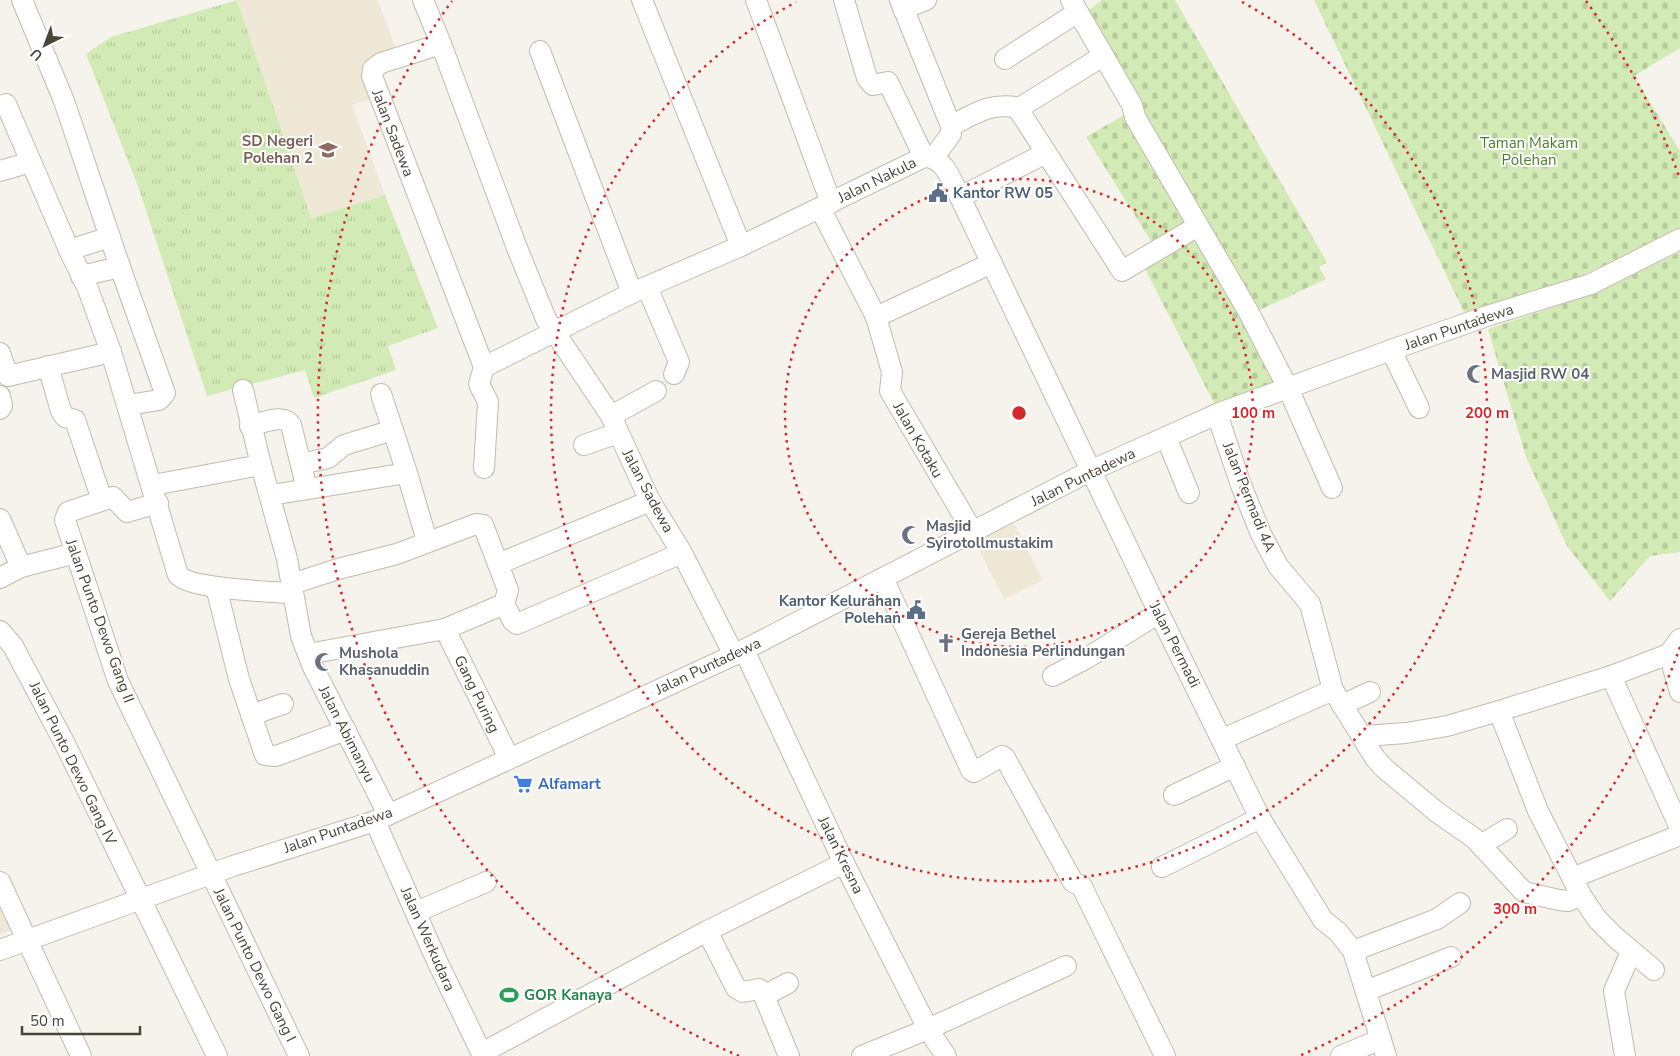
<svg xmlns="http://www.w3.org/2000/svg" width="1680" height="1056" viewBox="0 0 1680 1056" font-family="'Nunito Sans',sans-serif">
	<style>
		.education { fill: #efe8d6 }
		.grass { fill: url(#grass-tufts) }
		.cemetery { fill: url(#cemetery-stones) }
		.lines { fill: none; stroke-linecap: round; stroke-linejoin: round }
		.minor-casing { stroke: #c2bbae; stroke-width: 22 }
		.minor { stroke: #fff; stroke-width: 20 }
		.ring { fill: none; stroke: #d62828; stroke-width: 2.5; stroke-dasharray: 2.5 5 }
		.labels { text-anchor: middle; stroke-width: 4; stroke-linejoin: round; paint-order: stroke }
		.street-label { font-size: 15px; fill: #4b4439; stroke: #fff }
		.education-label { font-size: 15px; font-weight: bold; fill: #785e54; stroke: #fff; text-anchor: end }
		.park-label { font-size: 15px; fill: #4a7f2a; stroke: #fff }
		.service-label { font-size: 15px; font-weight: bold; fill: #4e5e75; stroke: #fff; text-anchor: start }
		.worship-label { font-size: 15px; font-weight: bold; fill: #5b616d; stroke: #fff; text-anchor: start }
		.shop-label { font-size: 15px; font-weight: bold; fill: #366cbe; stroke: #fff; text-anchor: start }
		.leisure-label { font-size: 15px; font-weight: bold; fill: #27864d; stroke: #fff; text-anchor: start }
		.centre { fill: #d62828; stroke: #fff; stroke-width: 2.5 }
		.ring-label { font-size: 15px; text-anchor: middle; font-weight: bold; fill: #d62828; stroke: #fff; stroke-width: 4; stroke-linejoin: round; paint-order: stroke }
	</style>
	<defs>
		<pattern id="grass-tufts" width="24" height="20" patternUnits="userSpaceOnUse" patternTransform="scale(1.25)"><rect width="24" height="20" fill="#d2eab5"/><path d="M3 7l-1-3M5 7V3M7 7l1-3M15 17l-1-3M17 17v-4M19 17l1-3" fill="none" stroke="#b6ca9c"/></pattern>
		<pattern id="cemetery-stones" width="16" height="16" patternUnits="userSpaceOnUse" patternTransform="scale(1.25)"><rect width="16" height="16" fill="#d2eab5"/><path d="M2 7V4a2 2 0 0 1 4 0v3zM10 15v-3a2 2 0 0 1 4 0v3z" fill="#b6ca9c"/></pattern>
	</defs>
	<rect width="100%" height="100%" fill="#f6f3ec"/>
	<g class="education">
		<polygon points="237,0 378,0 397,52 362,62 376,97 352,105 385,195 311,218"/>
		<polygon points="1013,521 1043,580 1004,599 975,542"/>
		<polygon points="0,901 14,930 0,934"/>
	</g>
	<polygon class="grass" points="237,0 311,218 385,195 438,328 388,346 396,370 314,398 305,370 207,396 138,186 86,54 111,37"/>
	<g class="cemetery">
		<polygon points="1102,0 1175,0 1327,262 1319,267 1326,279 1247,316 1282,382 1217,409 1141,261 1156,249 1086,137 1126,114 1085,13"/>
		<polygon points="1314,0 1680,0 1680,48 1634,76 1680,151 1680,230 1579,277 1539,292 1465,314"/>
		<polygon points="1680,252 1680,552 1650,556 1610,601 1567,546 1526,457 1488,329 1593,294"/>
	</g>
	<g class="lines">
		<g class="minor-casing">
			<g id="minor">
				<polyline points="22,0 64,101 120,267 81,276"/>
				<polyline points="423,0 441,44 517,248 546,319 611,416 650,501 682,553 734,655"/>
				<polyline points="642,0 741,246"/>
				<polyline points="756,0 831,203"/>
				<polyline points="844,0 867,78 873,85 888,82 924,157"/>
				<polyline points="900,0 951,126 951,134 934,157"/>
				<polyline points="1071,0 1132,105 1135,117 1248,311 1288,388 1332,488"/>
				<polyline points="903,9 926,0"/>
				<polyline points="441,44 381,63 373,69 372,76 484,367"/>
				<polyline points="540,51 632,293"/>
				<polyline points="1103,56 1024,105 1020,112 1122,271 1198,226"/>
				<polyline points="1005,59 1078,12"/>
				<path d="M6,104L69,250L88,289L111,352L178,575C191,589 264,591 287,593L292,595"/>
				<path d="M951,126C977,112 991,102 1021,108"/>
				<polyline points="0,171 31,162"/>
				<polyline points="960,197 1046,153"/>
				<polyline points="820,208 876,317 892,372 890,391 973,532"/>
				<polyline points="69,250 110,237"/>
				<polyline points="120,267 165,393 159,400 128,405"/>
				<polyline points="647,287 679,362 674,374"/>
				<polyline points="876,317 992,263"/>
				<polyline points="1391,350 1419,408"/>
				<polyline points="0,353 8,376 111,352"/>
				<polyline points="48,366 61,411 65,417 75,420 102,500"/>
				<path d="M484,367L632,293L741,246L924,157C945,157 951,180 960,197L1159,613L1260,818L1323,920L1338,932L1353,951L1386,1056"/>
				<polyline points="484,367 479,384 488,402 484,468"/>
				<polyline points="381,394 407,473"/>
				<polyline points="0,396 2,406 0,409"/>
				<polyline points="1217,414 1241,485 1261,534 1278,566 1310,604 1333,690 1375,758 1384,768 1438,813 1474,838 1524,892 1559,900 1568,901 1581,895"/>
				<polyline points="611,416 656,391"/>
				<path d="M250,426C263,423 283,413 291,425L307,489"/>
				<polyline points="1166,437 1189,493"/>
				<polyline points="584,445 618,433"/>
				<polyline points="301,464 328,458 344,445 393,430"/>
				<polyline points="261,465 287,559 301,636 312,665 388,814"/>
				<polyline points="153,485 261,465 243,390"/>
				<polyline points="271,495 407,473 427,541"/>
				<polyline points="158,503 127,512 113,497 68,512 65,520 118,681 299,1056"/>
				<polyline points="0,519 21,567"/>
				<polyline points="498,564 650,501"/>
				<polyline points="0,578 21,567 76,553"/>
				<polyline points="883,578 971,770 974,772 1002,756 1005,758 1073,882 1082,886 1084,891 1165,1056"/>
				<polyline points="292,584 338,569 397,554 476,524 483,525 508,590 504,604 445,629 308,654"/>
				<polyline points="216,587 239,679 265,755 276,756 346,730"/>
				<polyline points="504,604 513,621 517,624 682,553"/>
				<polyline points="445,629 509,758"/>
				<polyline points="0,631 13,646 65,744 217,1056"/>
				<polyline points="744,650 844,863 928,1029 946,1056"/>
				<polyline points="1669,654 1680,692"/>
				<polyline points="1053,676 1087,658 1159,613"/>
				<polyline points="1611,676 1680,828"/>
				<polyline points="1342,705 1370,692"/>
				<polyline points="1499,711 1538,811 1581,895 1597,919 1615,937 1654,970"/>
				<polyline points="251,715 283,704"/>
				<polyline points="1364,736 1406,733 1447,726 1499,711 1611,676 1669,654 1680,639"/>
				<polyline points="1223,739 1333,690"/>
				<polyline points="1174,795 1235,766"/>
				<polyline points="375,821 437,961 483,1056"/>
				<polyline points="1481,845 1507,829"/>
				<polyline points="1162,867 1260,818"/>
				<polyline points="1572,878 1680,835"/>
				<polyline points="0,882 81,1056"/>
				<polyline points="416,912 486,882"/>
				<polyline points="707,931 736,988 743,992 759,989 762,991 789,1056"/>
				<polyline points="0,950 233,866 375,821 734,655 1092,470 1166,437 1217,414 1391,350 1490,315 1591,284 1680,239"/>
				<polyline points="1353,951 1437,919 1460,903"/>
				<polyline points="1366,991 1451,957"/>
				<polyline points="764,996 788,983"/>
				<polyline points="482,1053 707,931 844,863"/>
				<polyline points="862,1056 928,1029 1066,966"/>
				<polyline points="1341,1056 1381,1039"/>
				<polyline points="1625,1056 1614,991 1631,952"/>
			</g>
		</g>
		<use href="#minor" class="minor"/>
	</g>
	<g class="ring">
		<circle cx="1019" cy="413" r="234"/>
		<path d="M1242 2A468 468 0 1 1 796 2"/>
		<path d="M1680 647A701 701 0 0 1 1299 1056M739 1056A701 701 0 0 1 452 1M1586 1A701 701 0 0 1 1680 179"/>
	</g>
	<defs>
		<g id="school-bare" transform="scale(1.5)"><path d="M0-5L7-2L0 1L-7-2ZM-4 1L0 2.5L4 1V4Q0 6-4 4Z" fill="#8d6e63" stroke="#fff" stroke-width="2.5" paint-order="stroke"/></g>
		<g id="civic-bare" transform="scale(1.5)"><path d="M-.6-6.5H3V-4.5H.6V-3L4-1V1h2V6H-6V1h2V-1L-.6-3ZM-1.2 2.5V6h2.4V2.5Z" fill="#5c6f8a" stroke="#fff" stroke-width="2.5" paint-order="stroke"/></g>
		<g id="mosque-bare" transform="scale(1.5)"><path d="M3.5-4.9A6 6 0 1 0 3.5 4.9A5 5 0 1 1 3.5-4.9Z" fill="#6b7280" stroke="#fff" stroke-width="2.5" paint-order="stroke"/></g>
		<g id="church-bare" transform="scale(1.5)"><path d="M-1.2-6h2.4v3.5h3.3v2.4h-3.3V6h-2.4V-.1h-3.3v-2.4h3.3Z" fill="#6b7280" stroke="#fff" stroke-width="2.5" paint-order="stroke"/></g>
		<g id="supermarket-bare" transform="scale(1.5)"><path d="M-6-5.5h2.5l.6 2H6L4.5 2H-2.5L-4.4-4H-6ZM-1.5 3.2a1.3 1.3 0 1 0 .1 0ZM3 3.2a1.3 1.3 0 1 0 .1 0Z" fill="#3f7fe0" stroke="#fff" stroke-width="2.5" paint-order="stroke"/></g>
		<g id="stadium-bare" transform="scale(1.5)"><path d="M0-5a6.5 5 0 1 0 0 10a6.5 5 0 1 0 0-10ZM-3.5-1.8h7v3.6h-7Z" fill="#2e9e5b" stroke="#fff" stroke-width="2.5" paint-order="stroke"/></g>
	</defs>
	<g fill-rule="evenodd">
		<use href="#school-bare" x="328" y="150"/>
		<use href="#civic-bare" x="938" y="193"/>
		<use href="#mosque-bare" x="1476" y="374"/>
		<use href="#mosque-bare" x="911" y="535"/>
		<use href="#civic-bare" x="916" y="610"/>
		<use href="#church-bare" x="946" y="643"/>
		<use href="#mosque-bare" x="324" y="662"/>
		<use href="#supermarket-bare" x="523" y="784"/>
		<use href="#stadium-bare" x="509" y="995"/>
	</g>
	<g class="labels">
		<g class="street-label">
			<text transform="translate(393 133) rotate(69)" y="5">Jalan Sadewa</text>
			<text transform="translate(877 180) rotate(-26)" y="5">Jalan Nakula</text>
			<text transform="translate(1459 327) rotate(-19)" y="5">Jalan Puntadewa</text>
			<text transform="translate(918 440) rotate(60)" y="5">Jalan Kotaku</text>
			<text transform="translate(1083 477) rotate(-26)" y="5">Jalan Puntadewa</text>
			<text transform="translate(648 491) rotate(62)" y="5">Jalan Sadewa</text>
			<text transform="translate(1249 497) rotate(68)" y="5">Jalan Permadi 4A</text>
			<text transform="translate(100 621) rotate(70)" y="5">Jalan Punto Dewo Gang II</text>
			<text transform="translate(1175 645) rotate(63)" y="5">Jalan Permadi</text>
			<text transform="translate(708 666) rotate(-25)" y="5">Jalan Puntadewa</text>
			<text transform="translate(477 694) rotate(64)" y="5">Gang Puring</text>
			<text transform="translate(347 734) rotate(63)" y="5">Jalan Abimanyu</text>
			<text transform="translate(73 763) rotate(64)" y="5">Jalan Punto Dewo Gang IV</text>
			<text transform="translate(338 830) rotate(-19)" y="5">Jalan Puntadewa</text>
			<text transform="translate(841 855) rotate(64)" y="5">Jalan Kresna</text>
			<text transform="translate(428 939) rotate(66)" y="5">Jalan Werkudara</text>
			<text transform="translate(255 965) rotate(64)" y="5">Jalan Punto Dewo Gang I</text>
		</g>
		<g class="education-label">
			<text x="313" y="146">SD Negeri<tspan x="313" dy="17">Polehan 2</tspan></text>
		</g>
		<g class="park-label">
			<text x="1529" y="148">Taman Makam<tspan x="1529" dy="17">Polehan</tspan></text>
		</g>
		<g class="service-label">
			<text x="953" y="198">Kantor RW 05</text>
			<text x="901" y="606" text-anchor="end">Kantor Kelurahan<tspan x="901" dy="17">Polehan</tspan></text>
		</g>
		<g class="worship-label">
			<text x="1491" y="379">Masjid RW 04</text>
			<text x="926" y="531">Masjid<tspan x="926" dy="17">Syirotollmustakim</tspan></text>
			<text x="961" y="639">Gereja Bethel<tspan x="961" dy="17">Indonesia Perlindungan</tspan></text>
			<text x="339" y="658">Mushola<tspan x="339" dy="17">Khasanuddin</tspan></text>
		</g>
		<g class="shop-label">
			<text x="538" y="789">Alfamart</text>
		</g>
		<g class="leisure-label">
			<text x="524" y="1000">GOR Kanaya</text>
		</g>
	</g>
	<circle cx="1019" cy="413" r="8" class="centre"/>
	<g class="ring-label">
		<text x="1253" y="418">100 m</text>
		<text x="1487" y="418">200 m</text>
		<text x="1515" y="914">300 m</text>
	</g>
	<g transform="translate(45 45) rotate(222)" stroke="#ffffff" stroke-width="4" paint-order="stroke">
	<path d="M0-4L9 19L0 12L-9 19Z" fill="#4b4439"/>
	<text y="-8" font-size="14" font-weight="bold" text-anchor="middle" fill="#4b4439">U</text>
	</g>
	<path d="M22 1026v8h118v-8" fill="none" stroke="#4b4439" stroke-width="2.5"/>
	<text x="30" y="1026" font-size="15" fill="#4b4439" stroke="#ffffff" stroke-width="4" paint-order="stroke">50 m</text>
</svg>
